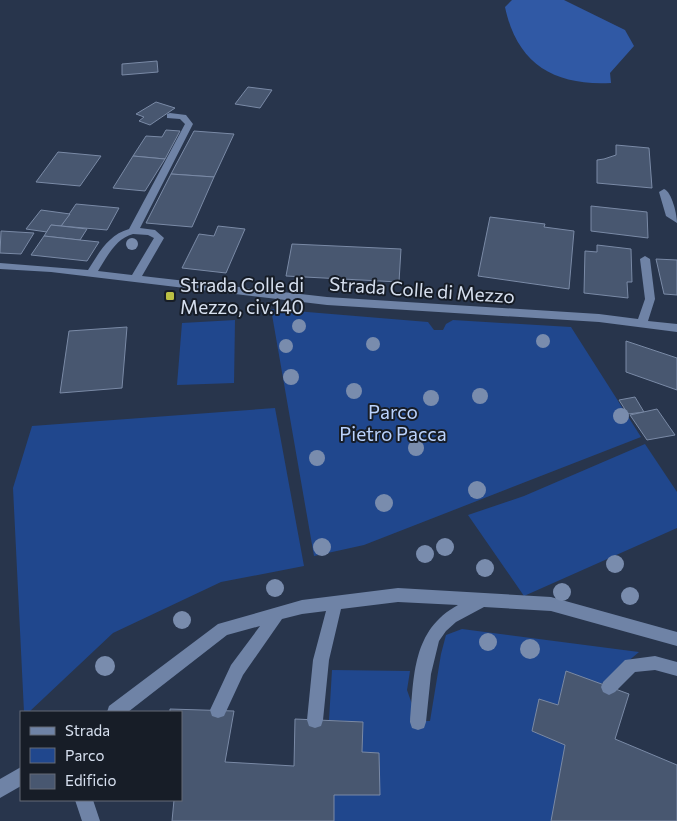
<svg xmlns="http://www.w3.org/2000/svg" width="677" height="821" viewBox="0 0 677 821" font-family="Commissioner,sans-serif">
	<style>
		.green { fill: #20478d }
		.forest { fill: #3059a5 }
		.building { fill: #485770; stroke: #7a8aa6 }
		.lines { fill: none; stroke-linecap: round; stroke-linejoin: round }
		.minor { fill: #6f83a6; fill-rule: evenodd }
		.tree { fill: #798cad }
		.poi-dot { fill: #bbc044; stroke: #171d27; stroke-width: 2 }
		.labels { text-anchor: middle; stroke-width: 4; stroke-linejoin: round; paint-order: stroke }
		.poi-label { font-size: 19px; fill: #d7e0ef; stroke: #171d27; text-anchor: start }
		.street-label { font-size: 19px; fill: #d7e0ef; stroke: #171d27 }
		.park-label { font-size: 19px; fill: #bbd3fd; stroke: #171d27 }
	</style>
	<rect width="100%" height="100%" fill="#28354c"/>
	<g class="green">
		<polygon points="271,309 428,322 434,330 443,330 446,324 453,320 571,327 641,437 364,545 314,556"/>
		<polygon points="235,320 234,383 177,385 182,323"/>
		<polygon points="275,408 304,566 221,582 113,633 29,712 24,712 13,488 32,426"/>
		<polygon points="645,444 677,492 677,528 524,596 468,515 524,496"/>
		<polygon points="462,629 639,652 601,684 566,671 558,705 539,699 532,731 565,745 551,821 333,821 334,795 379,753 362,752 363,722 329,720 332,670 410,671 407,690 418,721 430,721 441,654 446,635"/>
	</g>
	<path class="forest" d="M512,0H564L568,2L625,30L634,46L610,73L611,83C554,86 517,64 505,7Z"/>
	<g class="building">
		<polygon points="157,61 158,72 122,75 122,64"/>
		<polygon points="248,87 272,90 260,108 235,104"/>
		<polygon points="156,102 175,108 150,125 139,121 144,117 136,114"/>
		<polygon points="166,130 180,131 165,159 133,156 146,136 162,137"/>
		<polygon points="194,131 234,134 214,177 171,174"/>
		<polygon points="616,145 649,148 652,188 597,183 597,160 604,159 616,155"/>
		<polygon points="58,152 101,156 80,186 36,182"/>
		<polygon points="133,156 165,159 145,191 113,188"/>
		<polygon points="171,174 214,177 192,227 146,223"/>
		<polygon points="76,204 119,208 107,230 61,226"/>
		<polygon points="591,206 647,212 648,238 591,231"/>
		<polygon points="41,210 70,214 61,226 51,225 47,232 26,229"/>
		<polygon points="490,217 545,224 544,227 574,231 569,289 478,276"/>
		<polygon points="51,225 61,226 87,229 80,240 44,236"/>
		<polygon points="218,226 245,229 226,273 182,268 199,234 214,236"/>
		<polygon points="1,231 34,233 21,254 0,253"/>
		<polygon points="44,236 80,240 99,242 87,261 31,255"/>
		<polygon points="292,244 401,249 399,282 286,276"/>
		<polygon points="597,245 631,249 632,282 627,282 628,298 584,293 585,251 597,252"/>
		<polygon points="656,259 677,260 677,295 664,294"/>
		<polygon points="127,327 122,388 60,393 69,331"/>
		<polygon points="626,341 677,358 677,390 626,372"/>
		<polygon points="635,397 644,412 628,414 619,400"/>
		<polygon points="657,409 675,435 647,440 630,415"/>
		<polygon points="566,671 629,694 615,739 677,765 677,821 551,821 565,745 532,731 539,699 558,705"/>
		<polygon points="170,709 234,711 225,762 294,766 295,719 363,722 362,752 379,753 380,795 334,795 334,821 172,821 174,800 181,800 181,712 170,712"/>
	</g>
	<g class="lines">
		<g class="minor">
			<path d="M170,113L186,115L193,124L140,228L155,230L164,238L142,276L327,297L599,314L638,319L645,299L640,259L645,256L650,259L655,299L648,321L677,324V332L599,322L327,305L51,272L0,269V263L88,270C99,253 108,235 129,229L185,124L180,119L167,118V114ZM133,234L148,235L154,238L132,275L98,271C107,257 115,239 133,234Z"/>
			<path d="M664,189C672,192 677,215 677,223L666,216L659,192Z"/>
			<path d="M398,588L551,597L677,632V646L551,611L484,607L456,622L446,631L439,641L431,674L426,722L424,728L418,730L412,728L410,722C414,676 412,630 458,605L398,602L341,609L329,660L323,720L321,726L315,728L309,726L307,720L313,660L326,611L302,614L282,619L243,675L224,716L218,718L212,716L210,710L231,665L260,626L227,635L128,712H107L109,706L218,624L302,600Z"/>
			<polygon points="655,656 677,662 677,676 655,670 635,672 615,692 609,695 603,692 601,687 603,682 625,660"/>
			<polygon points="21,767 21,786 0,798 0,779"/>
			<polygon points="75,800 93,800 100,821 82,821"/>
		</g>
	</g>
	<g class="tree">
		<circle cx="132" cy="244" r="6"/>
		<circle cx="299" cy="326" r="7"/>
		<circle cx="543" cy="341" r="7"/>
		<circle cx="373" cy="344" r="7"/>
		<circle cx="286" cy="346" r="7"/>
		<circle cx="291" cy="377" r="8"/>
		<circle cx="354" cy="391" r="8"/>
		<circle cx="480" cy="396" r="8"/>
		<circle cx="431" cy="398" r="8"/>
		<circle cx="621" cy="416" r="8"/>
		<circle cx="416" cy="448" r="8"/>
		<circle cx="317" cy="458" r="8"/>
		<circle cx="477" cy="490" r="9"/>
		<circle cx="384" cy="503" r="9"/>
		<circle cx="322" cy="547" r="9"/>
		<circle cx="445" cy="547" r="9"/>
		<circle cx="425" cy="554" r="9"/>
		<circle cx="615" cy="564" r="9"/>
		<circle cx="485" cy="568" r="9"/>
		<circle cx="275" cy="588" r="9"/>
		<circle cx="562" cy="592" r="9"/>
		<circle cx="630" cy="596" r="9"/>
		<circle cx="182" cy="620" r="9"/>
		<circle cx="488" cy="642" r="9"/>
		<circle cx="530" cy="649" r="10"/>
		<circle cx="105" cy="666" r="10"/>
	</g>
	<rect class="poi-dot" x="165" y="291" width="10" height="10" rx="2.5"/>
	<g class="labels">
		<g class="poi-label">
			<text x="180" y="292">Strada Colle di<tspan x="180" dy="22">Mezzo, civ.140</tspan></text>
		</g>
		<g class="street-label">
			<text transform="translate(422 290) rotate(4)" y="7">Strada Colle di Mezzo</text>
		</g>
		<g class="park-label">
			<text x="393" y="419">Parco<tspan x="393" dy="22">Pietro Pacca</tspan></text>
		</g>
	</g>
	<rect x="20" y="711" width="162" height="90" fill="#171d27" stroke="#646b77"/>
	<rect x="30" y="727" width="25" height="8" fill="#6f83a6" stroke="#646b77"/>
	<text x="65" y="736" font-size="15" fill="#d7e0ef">Strada</text>
	<rect x="30" y="748" width="25" height="15" fill="#20478d" stroke="#646b77"/>
	<text x="65" y="761" font-size="15" fill="#d7e0ef">Parco</text>
	<rect x="30" y="774" width="25" height="15" fill="#485770" stroke="#646b77"/>
	<text x="65" y="786" font-size="15" fill="#d7e0ef">Edificio</text>
</svg>
